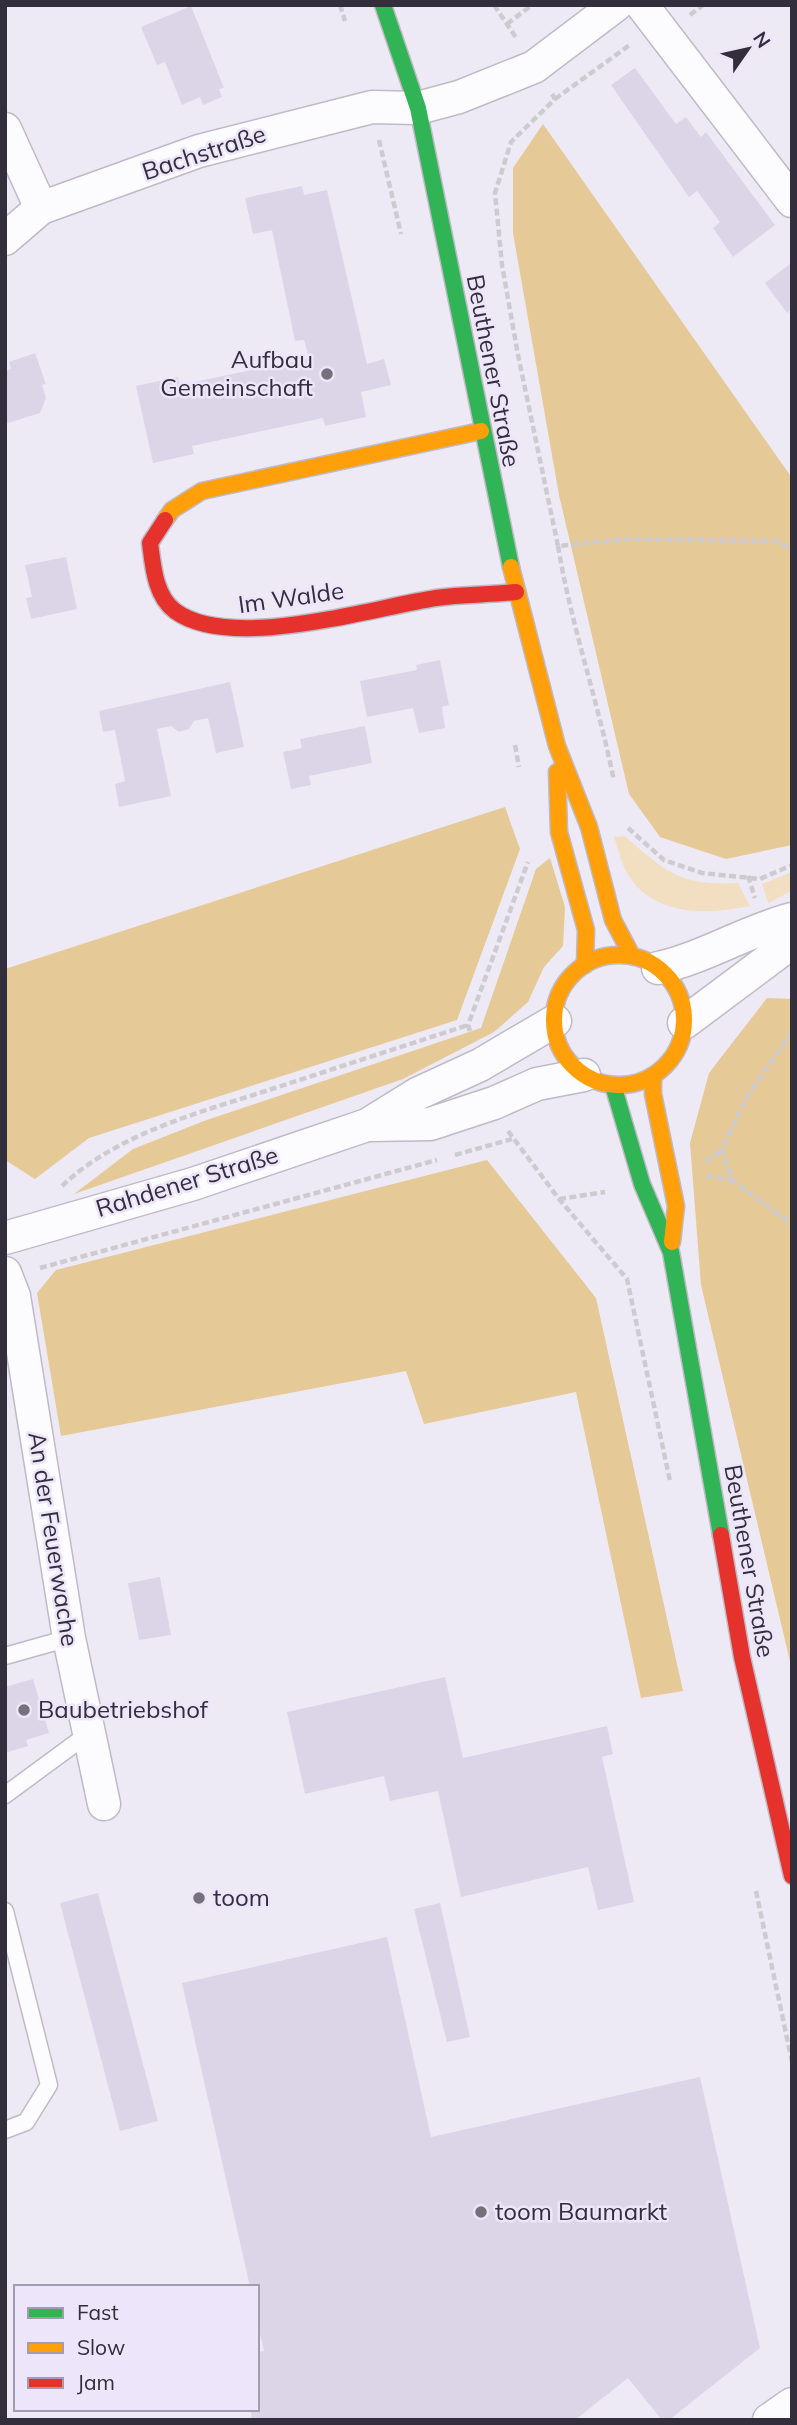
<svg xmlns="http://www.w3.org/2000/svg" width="797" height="2425" viewBox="0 0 797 2425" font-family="Mulish,sans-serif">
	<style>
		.green { fill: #f2dec0 }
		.forest { fill: #e5c996 }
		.building { fill: #dcd5e7 }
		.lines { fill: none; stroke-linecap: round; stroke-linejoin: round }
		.lane-casing { stroke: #bfbac6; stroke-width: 19 }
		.street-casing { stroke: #bfbac6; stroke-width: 35 }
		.fast-casing { stroke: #bfbac6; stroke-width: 19 }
		.slow-casing { stroke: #bfbac6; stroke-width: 19 }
		.jam-casing { stroke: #bfbac6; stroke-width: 19 }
		.path { stroke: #cdcbcf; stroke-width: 4.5; stroke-dasharray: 7 3.5; stroke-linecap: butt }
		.lane { stroke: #fcfcfe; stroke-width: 16 }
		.street { stroke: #fcfcfe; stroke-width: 32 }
		.fast { stroke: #30b455; stroke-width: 16 }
		.slow { stroke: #ff9f0a; stroke-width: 16 }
		.jam { stroke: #e5322d; stroke-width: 16 }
		.poi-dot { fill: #74707c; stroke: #ede5fa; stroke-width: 2.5 }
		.labels { text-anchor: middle; stroke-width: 5; stroke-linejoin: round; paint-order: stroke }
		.street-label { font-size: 24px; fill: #332e3b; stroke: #ede5fa }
		.poi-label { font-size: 24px; fill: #332e3b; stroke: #ede5fa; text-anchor: start }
	</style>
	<rect width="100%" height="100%" fill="#eeeaf5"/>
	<g class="green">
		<path d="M625,836C666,873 682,886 738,883L750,906C707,915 653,917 627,873C621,862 618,848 614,837Z"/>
		<polygon points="792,872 792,891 768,903 762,884"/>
	</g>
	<g class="forest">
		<polygon points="543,124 792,478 792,845 726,859 660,837 629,794 559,495 513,233 513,168"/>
		<polygon points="505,807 520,849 457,1020 89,1138 35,1179 5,1160 5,969"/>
		<polygon points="550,858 565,907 563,946 544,967 528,1002 494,1032 403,1079 74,1194 133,1149 204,1121 481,1028 536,869"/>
		<polygon points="767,998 792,999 792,1670 701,1285 690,1143 709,1073"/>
		<polygon points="487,1160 596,1298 683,1691 641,1698 576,1392 424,1424 406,1371 61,1436 37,1293 56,1270"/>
	</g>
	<g class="building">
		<polygon points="191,6 224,88 219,89 222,97 203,105 200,97 182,105 165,62 157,65 141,27"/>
		<polygon points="635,68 676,124 686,117 701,137 706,132 775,225 733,257 713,228 720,222 697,191 689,197 611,85"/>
		<polygon points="302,186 304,195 327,190 367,364 384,359 391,385 361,392 366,417 325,426 323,418 192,446 194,454 153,463 136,386 178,377 180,385 309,358 304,340 295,341 272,230 253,234 245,198"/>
		<polygon points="790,264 792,309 787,313 765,283"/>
		<polygon points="35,353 46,384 42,385 46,398 40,413 5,424 5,371 11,369 9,362"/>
		<polygon points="66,557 77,609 31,619 26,598 32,597 25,565"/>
		<polygon points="440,660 449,705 442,707 445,728 419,733 413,708 367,717 360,681 417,670 416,665"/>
		<polygon points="230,682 244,747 216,753 208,718 194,721 189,729 179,732 171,726 157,729 171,796 119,807 115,784 125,781 115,730 103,732 99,711"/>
		<polygon points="365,726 372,763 309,776 311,785 291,789 283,752 302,748 300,739"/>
		<polygon points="160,1577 171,1635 139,1640 128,1583"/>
		<polygon points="445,1677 463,1758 607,1726 613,1754 602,1757 634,1902 598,1910 588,1867 461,1897 438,1791 390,1801 384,1776 305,1794 287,1712"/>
		<polygon points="33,1679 49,1733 26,1740 28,1746 5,1753 5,1687"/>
		<polygon points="98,1893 158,2121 120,2131 60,1903"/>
		<polygon points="440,1903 470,2037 447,2042 414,1909"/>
		<polygon points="387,1937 431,2137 700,2077 760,2348 669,2420 662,2420 628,2378 575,2420 252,2420 250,2409 257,2409 257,2352 264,2351 257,2321 257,2287 250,2287 182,1983"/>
	</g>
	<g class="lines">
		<g class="lane-casing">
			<g id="lane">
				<polyline points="5,1656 69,1638"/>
				<polyline points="5,1795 88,1734"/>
				<polyline points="5,1911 49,2085 26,2122 5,2130"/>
			</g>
		</g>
		<g class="street-casing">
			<g id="street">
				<polyline points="642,5 792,201"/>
				<polyline points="5,129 41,208"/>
				<polyline points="5,239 41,208 199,151 372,107 418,108 459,97 534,67 616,5"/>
				<path d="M658,968C704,958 746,931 792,919"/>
				<polyline points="684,1023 779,952 792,937"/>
				<polyline points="369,1125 430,1124 494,1103 537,1084 584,1075"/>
				<polyline points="5,1238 193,1184 367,1125 417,1094 480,1065 555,1021"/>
				<polyline points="5,1273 14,1296 69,1638 104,1804"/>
				<polyline points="769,2420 792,2404"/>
			</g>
		</g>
		<g class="fast-casing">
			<g id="fast">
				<polyline points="383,5 418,108 511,567"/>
				<polyline points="613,1085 642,1184 671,1252 721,1535"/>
			</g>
		</g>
		<g class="slow-casing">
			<g id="slow">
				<polyline points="165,520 172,510 202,491 481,431"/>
				<polyline points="511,567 557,746 589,827 613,920 632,956"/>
				<polyline points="557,772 559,832 586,930 585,965"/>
				<circle cx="619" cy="1020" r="65"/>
				<polyline points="653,1076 653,1094 676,1206 672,1242"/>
			</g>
		</g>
		<g class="jam-casing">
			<g id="jam">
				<path d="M165,520L150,543C153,566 155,596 175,611C231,652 371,608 436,598C463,594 489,595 516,592"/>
				<polyline points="721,1535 742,1657 792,1876"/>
			</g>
		</g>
		<g class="path">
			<polyline points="340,5 345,21"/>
			<polyline points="494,5 517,39"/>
			<polyline points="690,15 703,5"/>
			<polyline points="507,24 532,5"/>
			<polyline points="552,94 555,99 511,142 495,193 502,265 518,355 558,546 628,539 778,541 792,550"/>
			<polyline points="555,99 631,44"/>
			<polyline points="379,140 401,234"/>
			<path d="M558,546C571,625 598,701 614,781"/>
			<polyline points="515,745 519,767"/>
			<polyline points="628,828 664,860 702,873 760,879 792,865"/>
			<polyline points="748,876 755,898"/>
			<polyline points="470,1031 468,1025 528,862"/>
			<polyline points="792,1032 747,1097 722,1149 732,1180 792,1224"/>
			<polyline points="508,1131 559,1199 627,1279 670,1481"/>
			<polyline points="455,1155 512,1139"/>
			<polyline points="706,1162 722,1149"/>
			<polyline points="706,1176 732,1180"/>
			<path d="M62,1186C119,1132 202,1112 275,1088C339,1067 404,1046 468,1025"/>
			<polyline points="559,1199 605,1192"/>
			<polyline points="40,1268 437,1160"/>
			<polyline points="756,1891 792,2062"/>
		</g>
		<use href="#lane" class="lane"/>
		<use href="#street" class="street"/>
		<use href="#fast" class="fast"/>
		<use href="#slow" class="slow"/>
		<use href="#jam" class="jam"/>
	</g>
	<g class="poi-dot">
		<circle cx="327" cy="374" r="7"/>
		<circle cx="24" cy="1710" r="7"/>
		<circle cx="199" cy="1898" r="7"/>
		<circle cx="481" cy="2212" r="7"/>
	</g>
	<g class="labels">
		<g class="street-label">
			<text transform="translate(204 153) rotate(-18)" y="8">Bachstraße</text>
			<text transform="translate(493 371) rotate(79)" y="8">Beuthener Straße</text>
			<text transform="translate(291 598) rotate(-8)" y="8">Im Walde</text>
			<text transform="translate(187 1182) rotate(-17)" y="8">Rahdener Straße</text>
			<text transform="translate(53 1539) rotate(81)" y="8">An der Feuerwache</text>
			<text transform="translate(749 1561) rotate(80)" y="8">Beuthener Straße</text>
		</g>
		<g class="poi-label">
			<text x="313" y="368" text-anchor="end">Aufbau<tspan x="313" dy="28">Gemeinschaft</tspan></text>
			<text x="38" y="1718">Baubetriebshof</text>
			<text x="213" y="1906">toom</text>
			<text x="495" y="2220">toom Baumarkt</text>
		</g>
	</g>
	<rect width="797" height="2425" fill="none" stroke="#332e3b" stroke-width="14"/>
	<rect x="14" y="2285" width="245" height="126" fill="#ede5fa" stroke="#a39cae" stroke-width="2"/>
	<rect x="28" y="2308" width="35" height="10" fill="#30b455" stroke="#a39cae" stroke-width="2"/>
	<text x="77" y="2320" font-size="21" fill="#332e3b">Fast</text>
	<rect x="28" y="2343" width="35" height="10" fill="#ff9f0a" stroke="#a39cae" stroke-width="2"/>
	<text x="77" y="2355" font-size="21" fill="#332e3b">Slow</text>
	<rect x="28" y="2378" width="35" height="10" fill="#e5322d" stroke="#a39cae" stroke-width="2"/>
	<text x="77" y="2390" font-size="21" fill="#332e3b">Jam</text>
	<g transform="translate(748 49) rotate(56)" stroke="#ede5fa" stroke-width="5" paint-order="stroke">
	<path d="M0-5L12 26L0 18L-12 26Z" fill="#332e3b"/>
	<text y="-10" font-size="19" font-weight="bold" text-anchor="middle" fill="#332e3b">N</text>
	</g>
</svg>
